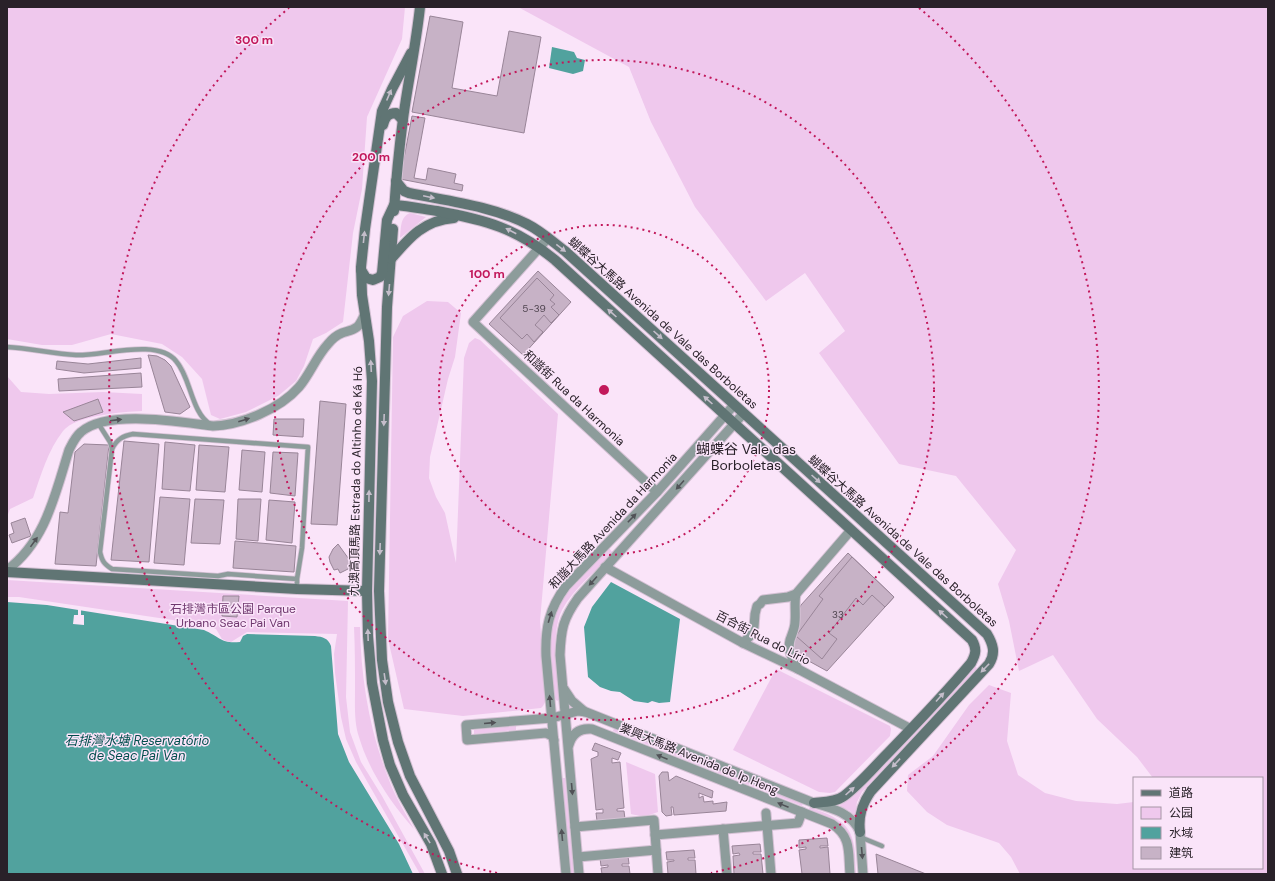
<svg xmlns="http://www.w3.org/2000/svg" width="1275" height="881" viewBox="0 0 1275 881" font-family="'DM Sans','Noto Sans SC',sans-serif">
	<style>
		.green { fill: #efc8ed }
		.water { fill: #51a29e }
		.pier { fill: #fae4f9 }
		.building { fill: #c7b2c6; stroke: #998598 }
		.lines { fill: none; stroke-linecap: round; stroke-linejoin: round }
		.lane-casing { stroke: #d4c1d4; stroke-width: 6 }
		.street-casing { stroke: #d4c1d4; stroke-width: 11 }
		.secondary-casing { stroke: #d4c1d4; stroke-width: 12 }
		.lane { stroke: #8d9c9b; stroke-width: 4.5 }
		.street { stroke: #8d9c9b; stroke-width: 9 }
		.secondary { stroke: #607574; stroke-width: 10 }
		.oneway { fill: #c4bdca }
		.oneway2 { fill: #515257 }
		.ring { fill: none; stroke: #c2185b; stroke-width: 2; stroke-dasharray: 2 4 }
		.labels { text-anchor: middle; stroke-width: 3; stroke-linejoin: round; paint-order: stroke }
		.number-label { font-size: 10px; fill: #504550 }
		.street-label { font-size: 12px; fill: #292129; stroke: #fae4f9 }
		.park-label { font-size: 12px; fill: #6f376e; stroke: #fae4f9 }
		.water-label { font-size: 13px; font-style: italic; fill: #014e4c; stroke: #fae4f9 }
		.quarter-label { font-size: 14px; fill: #292129; stroke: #fae4f9 }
		.centre { fill: #c2185b; stroke: #fae4f9; stroke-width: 2 }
		.ring-label { font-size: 12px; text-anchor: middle; font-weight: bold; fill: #c2185b; stroke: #fae4f9; stroke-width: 3; stroke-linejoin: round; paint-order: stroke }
	</style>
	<rect width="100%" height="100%" fill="#fae4f9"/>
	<g class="green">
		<polygon points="7,7 405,7 402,39 367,117 362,189 353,233 343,322 326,333 313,339 304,366 296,381 278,396 246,412 220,419 211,415 202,379 182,357 162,344 111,334 72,345 42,345 7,339"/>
		<polygon points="518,7 1268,7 1268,874 1020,874 1011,857 999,843 947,825 927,812 907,791 908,775 933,756 969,705 989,685 1011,693 1007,741 1018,775 1045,793 1076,801 1117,804 1134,802 1134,868 1262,868 1262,778 1153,778 1137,757 1097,719 1053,655 1019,671 1009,621 998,584 1016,550 956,476 899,464 819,353 845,331 805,273 766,301 695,207 651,122 629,67"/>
		<path d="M410,213L426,217L400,238C401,228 400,217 410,213Z"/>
		<polygon points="427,301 448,302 461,313 455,357 448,379 430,457 429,478 436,497 445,513 456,563 464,358 469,343 475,338 480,340 558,414 540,621 546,700 543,706 541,708 463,716 404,709 388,639 393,337 403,316"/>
		<path d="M7,376L21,392L49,394L103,392L142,394V411C123,412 76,415 63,431C48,450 41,475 33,498L10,509L7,517Z"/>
		<path d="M609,548L613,553C597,570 573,589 562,610C550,635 558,673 560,699L557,701L555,698C553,670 546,637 557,609C566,585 591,566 609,548Z"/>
		<polygon points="7,580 348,601 346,697 350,732 361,762 382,796 425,874 420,874 356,762 346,739 341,717 335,673 334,654 337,634 247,632 231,642 226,641 222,639 216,629 206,625 19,597 7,597"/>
		<path d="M354,627H360C361,681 370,734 391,785C397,800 406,814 414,829C391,803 369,771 359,737C354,722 355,705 355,689C355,668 355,648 354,627Z"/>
		<polygon points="974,666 975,666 977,668 975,671 862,792 857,802 855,816 850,811 839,806 861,788"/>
		<polygon points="776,669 890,726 891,729 890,736 835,792 830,793 819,792 733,750"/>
		<polygon points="516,726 516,730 474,734 474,730"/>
		<polygon points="614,728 803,803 802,806 613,731"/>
		<path d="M626,762L655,774L658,812C648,816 642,817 631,814Z"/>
		<polygon points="562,778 565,778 574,874 571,874"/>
		<path d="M810,807C819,811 830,814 838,820C857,831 855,855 856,874H853L850,843L808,810Z"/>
	</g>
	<g class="water">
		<polygon points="552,47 574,52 577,58 585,60 583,71 573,74 549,68"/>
		<polygon points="611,582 680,619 670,702 659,703 652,701 648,703 634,701 620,692 611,691 600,687 588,677 584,627 592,607"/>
		<path d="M7,602L47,605L204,630C220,637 221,644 240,642L243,636L247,634L315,636C323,637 328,638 331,646L338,734L349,762L399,844L413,874H7Z"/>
	</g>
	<polygon class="pier" points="78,610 81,610 81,615 84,615 84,625 73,624 74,615 78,615"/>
	<g class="building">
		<polygon points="430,16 463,22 452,88 497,96 509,31 541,37 524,133 412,112"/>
		<polygon points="412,116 425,118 414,178 426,180 428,168 456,174 454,183 463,185 462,191 400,179"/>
		<polygon points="538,271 571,302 523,355 489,324"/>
		<polygon points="537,278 554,295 550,300 555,304 551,307 559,315 551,323 544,315 535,325 543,332 534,342 527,334 522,339 500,318"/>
		<polygon points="148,355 157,356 165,360 171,366 190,407 180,414 165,412"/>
		<polygon points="141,358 141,368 84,373 56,369 57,361 88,364"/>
		<polygon points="141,373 142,387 59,391 58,379"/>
		<polygon points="98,399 103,412 74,421 63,412"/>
		<polygon points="320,401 346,404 337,525 311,524"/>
		<polygon points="274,419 304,419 303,437 273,435"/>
		<polygon points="124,441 159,444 149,562 111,560"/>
		<polygon points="165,442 195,445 190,491 162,489"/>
		<polygon points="84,444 109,445 96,566 55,564 60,512 68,513 75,452"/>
		<polygon points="199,445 229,447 225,492 196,490"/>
		<polygon points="242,450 265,452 262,492 239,490"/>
		<polygon points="273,452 298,453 295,496 270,493"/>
		<polygon points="160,497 190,499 184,565 154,563"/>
		<polygon points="195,499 224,500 220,544 191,543"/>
		<polygon points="238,499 261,499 258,541 236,539"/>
		<polygon points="269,500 295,502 292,543 266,540"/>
		<polygon points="25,518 31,536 12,543 9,535 14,533 11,523"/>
		<polygon points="235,541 296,546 294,572 233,568"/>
		<polygon points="338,544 351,562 348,564 350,568 340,573 338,569 334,570 330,562 329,557 333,549"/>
		<polygon points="848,553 894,597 827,671 796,654 792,649 793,641 798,630 798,611 801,605"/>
		<polygon points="852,557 894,597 885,607 872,595 863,605 856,598 829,633 837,639 822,659 796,636 823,599 819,596"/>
		<polygon points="223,596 239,596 237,617 222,616"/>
		<polygon points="595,743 621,753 618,760 612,758 612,763 620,762 624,808 617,809 617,811 624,811 625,819 597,821 596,813 603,813 603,809 596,810 591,759 598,756 598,752 592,750"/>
		<polygon points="662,772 668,772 669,781 676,776 713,791 712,798 699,793 699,798 703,796 704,802 713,801 713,804 727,802 726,811 674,815 673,807 671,807 672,815 666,816 662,812 659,776"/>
		<polygon points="827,838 828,846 820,846 820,848 828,847 830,874 802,874 799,850 806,849 806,847 799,848 799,840"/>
		<polygon points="760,844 761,852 753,852 753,854 761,854 763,874 734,874 733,856 740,855 739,853 733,854 732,846"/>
		<polygon points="694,850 695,858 688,858 688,860 695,860 696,874 668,874 667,862 674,861 674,860 667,860 666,852"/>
		<polygon points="876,854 926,874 878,874"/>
		<polygon points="628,856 629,864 622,864 622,866 629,866 630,874 602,874 601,868 608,867 608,865 601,866 600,858"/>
	</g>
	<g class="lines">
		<g class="lane-casing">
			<g id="lane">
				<path d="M7,347C30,348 53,354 76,355C103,356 157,338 176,361C191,378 191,412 210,424"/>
				<polyline points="98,423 110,442 112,449"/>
				<path d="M297,589V579L228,574L218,576L112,569C104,564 102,561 100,552L112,449C117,439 123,436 133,434L308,447L302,548L297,579"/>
				<polyline points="860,837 882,846"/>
			</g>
		</g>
		<g class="street-casing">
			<g id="street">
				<polyline points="548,238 473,322 657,492"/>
				<polyline points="605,567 743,643 798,669 911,729"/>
				<path d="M7,570C46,541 55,494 69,450C72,444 75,437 81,432C107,409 180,422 213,426C241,425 280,409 299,387C310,374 316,357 328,344C332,339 337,335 342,333C347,331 352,331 357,327C361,324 362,319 365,314"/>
				<path d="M796,594C794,603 796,612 795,622C795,628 792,634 790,640C787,651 793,660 798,669"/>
				<polyline points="743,643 752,634 754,627 755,614 757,606 760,604 763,600 788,597 796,594 851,530"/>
				<polyline points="564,689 572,701 585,712"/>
				<path d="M554,740L552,736L546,733L467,740L466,725L552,718L578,711L586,712L814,803C832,808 852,813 860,832L863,874"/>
				<path d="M569,745C572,733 580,728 592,729L832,824C852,837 848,853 850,874"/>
				<polyline points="766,813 771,874"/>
				<polyline points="575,827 654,820 658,874"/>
				<polyline points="723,829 727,874"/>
				<polyline points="655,835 798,823 802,812"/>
				<polyline points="578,857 656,850"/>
				<path d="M566,874L546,656C545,628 549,609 566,586L657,492L734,405"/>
				<path d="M579,874L560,655C561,629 563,619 578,598L743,414"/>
			</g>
		</g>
		<g class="secondary-casing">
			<g id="secondary">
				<polyline points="411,53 392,89 382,111 365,229 361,267 362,295 369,341 372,381 367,591 368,636 372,683 383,740 390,765 403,795 431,844 442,874"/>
				<path d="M383,125C385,117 388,113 396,113L403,120"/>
				<path d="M396,181L404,191L409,193C448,201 492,206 527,224C541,231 553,242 565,251L987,634C993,644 996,653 989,664L871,791C862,804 858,816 860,832"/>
				<path d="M394,211C396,180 399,150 403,119C408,82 416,45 420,7"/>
				<polyline points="393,229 387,307 379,591 382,660 388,702 398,742 410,776 449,851 457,874"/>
				<path d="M391,259C409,238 424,220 454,218"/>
				<path d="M361,270L366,278L373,280L380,277L382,273L387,220L394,205C409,206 423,209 437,211C486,220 516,228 555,260L972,640C977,649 976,654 971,663C945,694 916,724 888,753C874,767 860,784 844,796C836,802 824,802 814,803"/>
				<polyline points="7,572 297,589 367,591"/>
			</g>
		</g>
		<use href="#lane" class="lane"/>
		<use href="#street" class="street"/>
		<use href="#secondary" class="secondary"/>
	</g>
	<defs><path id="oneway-solid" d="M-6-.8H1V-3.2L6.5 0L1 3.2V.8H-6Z"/></defs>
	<g class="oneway">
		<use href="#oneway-solid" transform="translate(389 95) rotate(-67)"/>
		<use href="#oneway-solid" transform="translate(429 197) rotate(12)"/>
		<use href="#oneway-solid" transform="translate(511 231) rotate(-152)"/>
		<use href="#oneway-solid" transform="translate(364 237) rotate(-84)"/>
		<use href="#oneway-solid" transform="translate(561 248) rotate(38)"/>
		<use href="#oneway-solid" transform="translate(389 290) rotate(95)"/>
		<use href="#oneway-solid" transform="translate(612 313) rotate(-138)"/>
		<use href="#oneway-solid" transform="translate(658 335) rotate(42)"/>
		<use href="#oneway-solid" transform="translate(371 366) rotate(-93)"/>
		<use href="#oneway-solid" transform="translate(708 400) rotate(-138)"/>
		<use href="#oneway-solid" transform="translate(384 420) rotate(92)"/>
		<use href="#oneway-solid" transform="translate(816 479) rotate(42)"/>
		<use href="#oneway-solid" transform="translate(369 496) rotate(-89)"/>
		<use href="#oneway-solid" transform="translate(380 549) rotate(92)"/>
		<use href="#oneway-solid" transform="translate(943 614) rotate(-138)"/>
		<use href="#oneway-solid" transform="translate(368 635) rotate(-92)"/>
		<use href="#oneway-solid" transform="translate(985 668) rotate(134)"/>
		<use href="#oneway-solid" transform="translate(385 679) rotate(82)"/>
		<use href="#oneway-solid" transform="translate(940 697) rotate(-48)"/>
		<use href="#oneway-solid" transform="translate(896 763) rotate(133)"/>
		<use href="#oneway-solid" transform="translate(850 791) rotate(-42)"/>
		<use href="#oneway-solid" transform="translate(427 838) rotate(-121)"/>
	</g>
	<g class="oneway2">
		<use href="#oneway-solid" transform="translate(116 420) rotate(-7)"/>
		<use href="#oneway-solid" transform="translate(244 420) rotate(-18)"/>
		<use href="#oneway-solid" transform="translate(680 485) rotate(132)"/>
		<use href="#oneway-solid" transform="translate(632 518) rotate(-46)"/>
		<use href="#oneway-solid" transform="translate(34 542) rotate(-54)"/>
		<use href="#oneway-solid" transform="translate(593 581) rotate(132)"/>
		<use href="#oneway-solid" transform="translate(550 617) rotate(-73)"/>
		<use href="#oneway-solid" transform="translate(550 701) rotate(-95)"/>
		<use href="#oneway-solid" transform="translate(490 723) rotate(-5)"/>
		<use href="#oneway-solid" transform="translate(662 757) rotate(-158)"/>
		<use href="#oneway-solid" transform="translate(572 789) rotate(85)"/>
		<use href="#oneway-solid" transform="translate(783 805) rotate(-158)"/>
		<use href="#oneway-solid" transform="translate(562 835) rotate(-95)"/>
		<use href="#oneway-solid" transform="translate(862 853) rotate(85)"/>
	</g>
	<g class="ring">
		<circle cx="604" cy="390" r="165"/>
		<circle cx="604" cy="390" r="330"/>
		<path d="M497 873A495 495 0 0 1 289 8M919 8A495 495 0 0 1 711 873"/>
	</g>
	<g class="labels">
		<g class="number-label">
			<text x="534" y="312">5-39</text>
			<text x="838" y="618">33</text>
		</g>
		<g class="street-label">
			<text transform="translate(663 323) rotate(42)" y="4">蝴蝶谷大馬路 Avenida de Vale das Borboletas</text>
			<text transform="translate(574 398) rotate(43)" y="4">和諧街 Rua da Harmonia</text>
			<text transform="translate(356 481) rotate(-89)" y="4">九澳高頂馬路 Estrada do Altinho de Ká Hó</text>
			<text transform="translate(613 521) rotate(-47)" y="4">和諧大馬路 Avenida da Harmonia</text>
			<text transform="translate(903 541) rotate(42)" y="4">蝴蝶谷大馬路 Avenida de Vale das Borboletas</text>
			<text transform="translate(763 638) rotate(27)" y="4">百合街 Rua do Lírio</text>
			<text transform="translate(699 759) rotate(22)" y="4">業興大馬路 Avenida de Ip Heng</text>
		</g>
		<g class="park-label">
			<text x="233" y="613">石排灣市區公園 Parque<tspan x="233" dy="14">Urbano Seac Pai Van</tspan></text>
		</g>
		<g class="water-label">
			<text x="137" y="745">石排灣水塘 Reservatório<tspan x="137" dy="15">de Seac Pai Van</tspan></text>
		</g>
		<g class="quarter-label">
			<text x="746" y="454">蝴蝶谷 Vale das<tspan x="746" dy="16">Borboletas</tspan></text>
		</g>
	</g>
	<circle cx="604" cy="390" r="6" class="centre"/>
	<g class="ring-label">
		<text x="254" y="44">300 m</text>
		<text x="371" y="161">200 m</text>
		<text x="487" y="278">100 m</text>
	</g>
	<rect width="1275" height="881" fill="none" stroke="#292129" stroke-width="16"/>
	<rect x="1133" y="777" width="130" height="92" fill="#fae4f9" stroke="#a696a6"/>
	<rect x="1141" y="790" width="20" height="6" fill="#607574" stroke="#a696a6"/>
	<text x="1169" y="797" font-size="12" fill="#292129">道路</text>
	<rect x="1141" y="807" width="20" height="12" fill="#efc8ed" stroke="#a696a6"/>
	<text x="1169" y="817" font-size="12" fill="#292129">公园</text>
	<rect x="1141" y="827" width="20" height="12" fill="#51a29e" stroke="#a696a6"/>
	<text x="1169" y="837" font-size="12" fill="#292129">水域</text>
	<rect x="1141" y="847" width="20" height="12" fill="#c7b2c6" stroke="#a696a6"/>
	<text x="1169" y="857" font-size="12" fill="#292129">建筑</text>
</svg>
